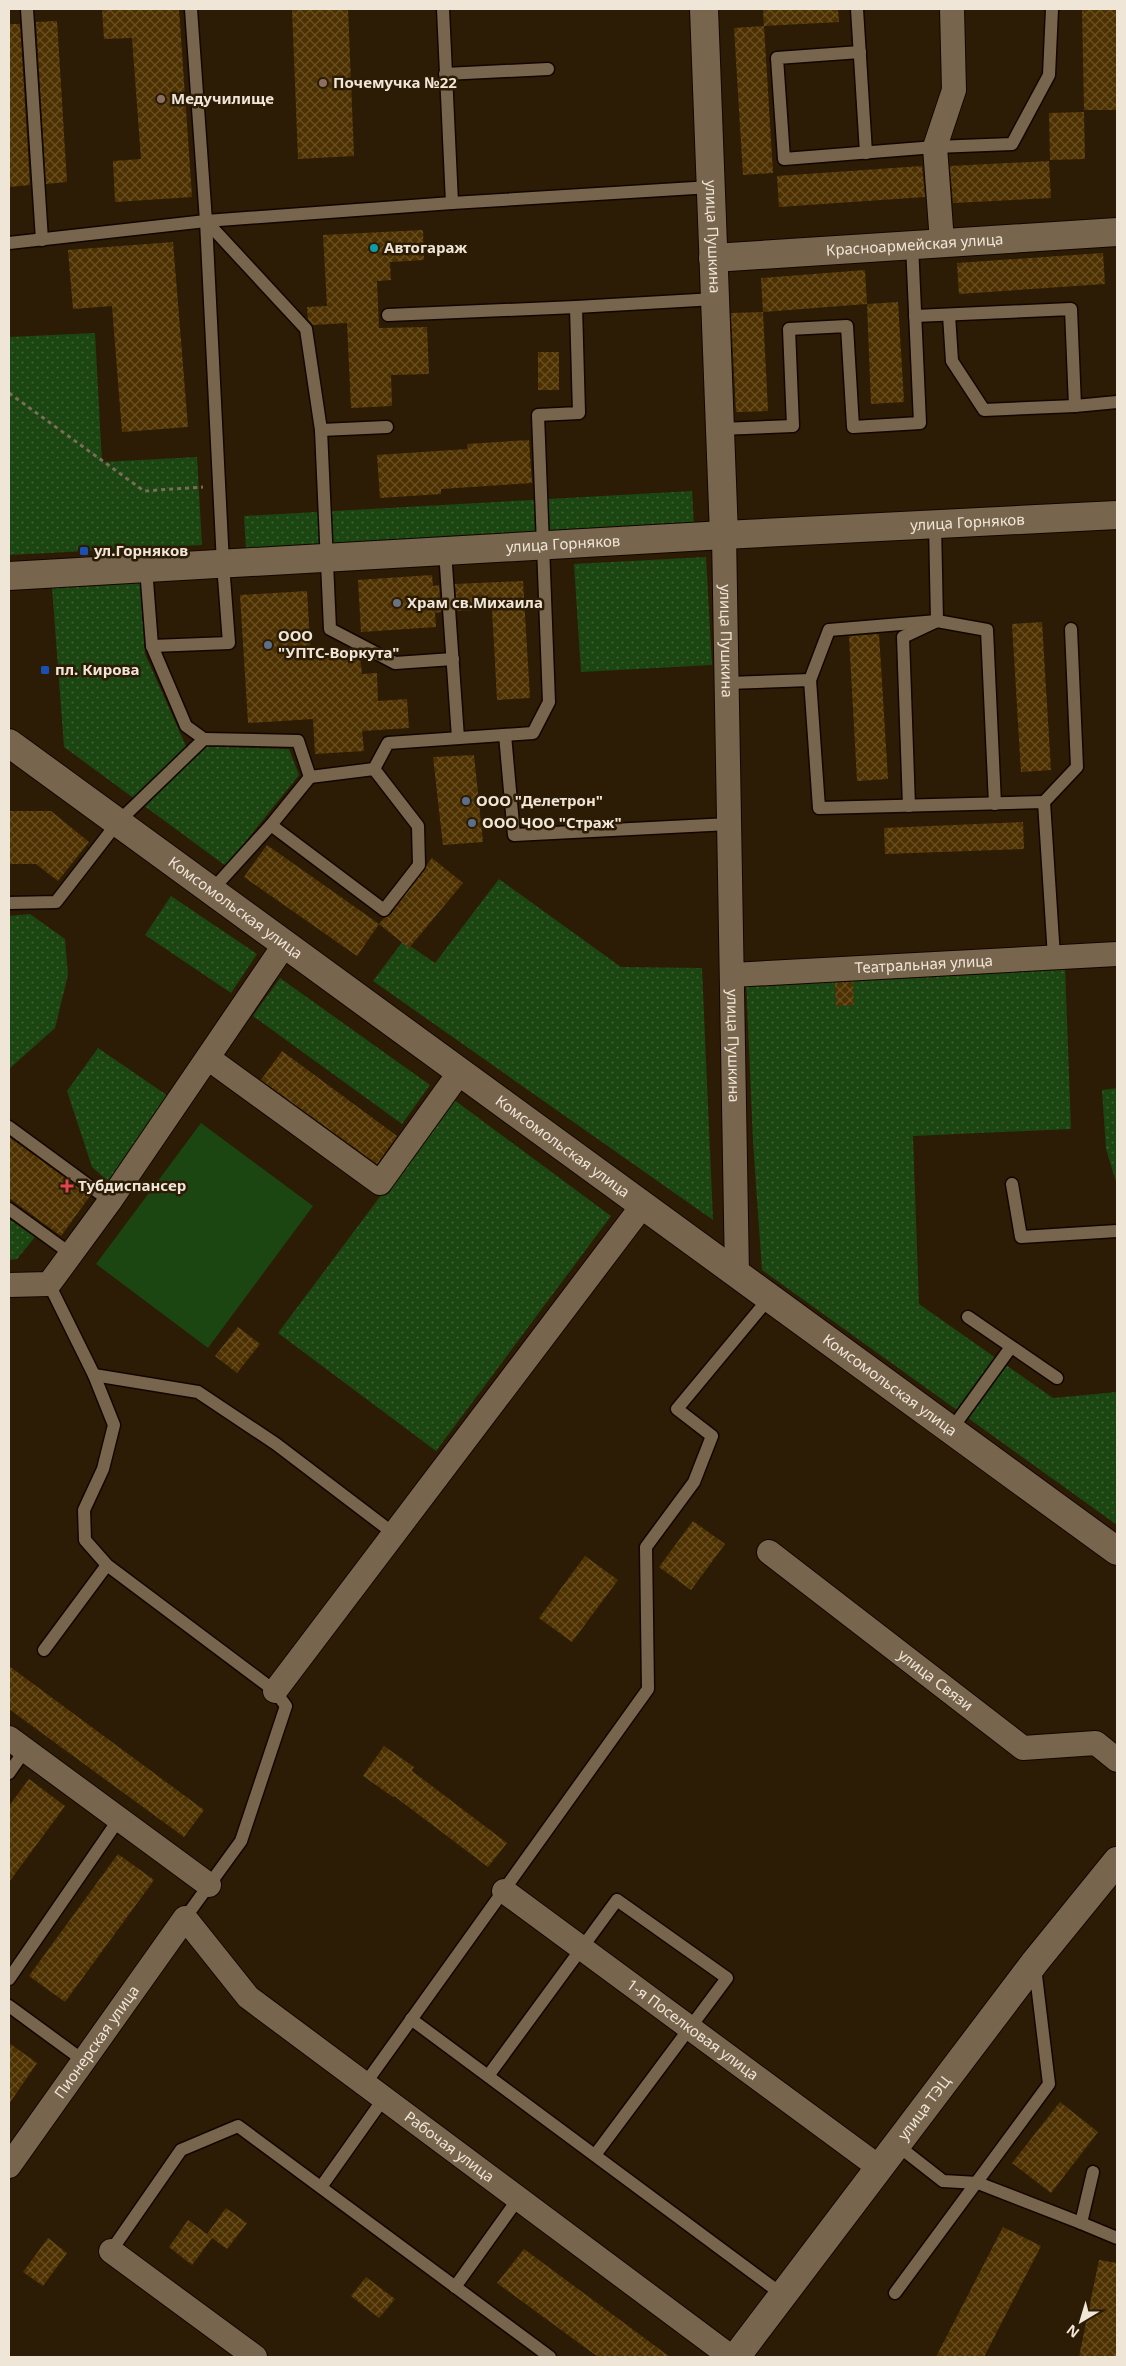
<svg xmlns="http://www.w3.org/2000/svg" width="1126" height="2366" viewBox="0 0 1126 2366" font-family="'Noto Sans',sans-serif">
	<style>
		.grass { fill: url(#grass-dots) }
		.garden { fill: #1b4511 }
		.building { fill: url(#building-cross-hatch) }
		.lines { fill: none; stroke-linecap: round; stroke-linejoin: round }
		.lane-casing { stroke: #130600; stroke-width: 15 }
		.street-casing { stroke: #130600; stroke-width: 26 }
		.secondary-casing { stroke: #130600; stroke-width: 30 }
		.path { stroke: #7a6c59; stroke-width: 3; stroke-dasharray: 4 4; stroke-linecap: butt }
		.lane { stroke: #78654d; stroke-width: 12 }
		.street { stroke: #78654d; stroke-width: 24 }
		.secondary { stroke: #78654d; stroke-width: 28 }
		.education-dot { fill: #8d6e63; stroke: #2c1c05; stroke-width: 2 }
		.culture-dot { fill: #0f9aa8; stroke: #2c1c05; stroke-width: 2 }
		.transit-dot { fill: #1a4fb4; stroke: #2c1c05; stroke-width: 2 }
		.worship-dot { fill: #6b7280; stroke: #2c1c05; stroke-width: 2 }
		.service-dot { fill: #5c6f8a; stroke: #2c1c05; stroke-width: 2 }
		.health-dot { fill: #e0444e; stroke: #2c1c05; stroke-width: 2 }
		.labels { text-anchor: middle; stroke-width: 5; stroke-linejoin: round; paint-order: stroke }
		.poi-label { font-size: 15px; font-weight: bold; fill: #f0e6d8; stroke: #2c1c05; text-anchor: start }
		.street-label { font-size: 15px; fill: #f0e6d8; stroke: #2c1c05 }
	</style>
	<defs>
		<pattern id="grass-dots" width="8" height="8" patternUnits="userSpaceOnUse" patternTransform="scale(1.25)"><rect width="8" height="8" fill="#1b4511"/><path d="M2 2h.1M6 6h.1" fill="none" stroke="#3c6033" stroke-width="1.8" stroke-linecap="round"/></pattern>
		<pattern id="building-cross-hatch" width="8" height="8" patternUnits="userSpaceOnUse" patternTransform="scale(1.25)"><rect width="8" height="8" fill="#4e3100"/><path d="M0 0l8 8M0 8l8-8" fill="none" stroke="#684f24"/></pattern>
	</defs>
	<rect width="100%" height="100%" fill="#2c1c05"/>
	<g class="grass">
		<polygon points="95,333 102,462 197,457 202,545 9,555 9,337"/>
		<polygon points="692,491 694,525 246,551 244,516"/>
		<polygon points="706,557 712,665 581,672 574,564"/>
		<polygon points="140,580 145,654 186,746 289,749 299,775 226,866 64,747 52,588"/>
		<polygon points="499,879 621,967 702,968 713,1220 373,981 403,941 435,963"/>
		<polygon points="171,896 257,954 231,993 145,935"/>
		<polygon points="30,914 65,939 68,975 55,1028 9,1069 9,916"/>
		<polygon points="1065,965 1071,1129 913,1136 919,1304 1053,1398 1117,1392 1117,1525 762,1270 753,1142 746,978"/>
		<polygon points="280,978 430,1085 402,1124 253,1016"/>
		<polygon points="98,1048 171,1098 111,1184 92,1167 67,1091"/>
		<polygon points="1117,1088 1117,1185 1106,1149 1102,1090"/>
		<polygon points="453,1099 611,1216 436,1451 278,1333"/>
		<polygon points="9,1219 35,1237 17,1259 9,1260"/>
	</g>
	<polygon class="garden" points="201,1123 313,1206 208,1348 96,1264"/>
	<g class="building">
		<polygon points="102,9 179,9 192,197 115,202 113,161 141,159 132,38 104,39"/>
		<polygon points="292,9 348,9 354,156 298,159"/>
		<polygon points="763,9 838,9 839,22 764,26"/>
		<polygon points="1082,9 1117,9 1117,110 1084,110"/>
		<polygon points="57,21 67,182 46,184 36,22"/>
		<polygon points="9,24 20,24 30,185 9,187"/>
		<polygon points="764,26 773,173 743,175 734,28"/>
		<polygon points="1084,112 1085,159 1050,160 1049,113"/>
		<polygon points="1049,161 1051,198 953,203 950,166"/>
		<polygon points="922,166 925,197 779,207 777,176"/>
		<polygon points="423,230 424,260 390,262 391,280 377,281 379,328 427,327 429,374 391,375 392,406 351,408 347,323 313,325 308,319 307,307 327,306 323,235"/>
		<polygon points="173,242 188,427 122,432 112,306 73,309 68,250"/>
		<polygon points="1103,253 1105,284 959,294 957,263"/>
		<polygon points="865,270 867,304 763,312 761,278"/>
		<polygon points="898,302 904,402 871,404 867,304"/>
		<polygon points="763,312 768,411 736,412 731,313"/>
		<rect x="538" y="352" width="21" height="38"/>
		<polygon points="529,440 532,483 441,489 441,494 380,498 377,455 468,449 467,444"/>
		<polygon points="432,575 433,586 439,585 441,612 435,613 436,627 361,632 358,580"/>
		<polygon points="523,581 530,698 497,700 492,609 457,611 455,584"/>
		<polygon points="307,591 311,659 360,656 362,674 377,673 378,701 407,699 409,728 362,731 364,751 315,754 313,719 248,723 240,595"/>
		<polygon points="1042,622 1051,770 1021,772 1012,624"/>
		<polygon points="879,634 888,779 857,781 849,636"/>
		<polygon points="474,755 483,842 443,845 433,757"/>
		<polygon points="9,811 51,811 89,842 58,881 36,864 9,864"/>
		<polygon points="1023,822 1024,849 885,854 884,828"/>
		<polygon points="267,845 379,924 357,956 244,877"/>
		<polygon points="432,858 463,883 409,948 379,924 384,918 390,915"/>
		<polygon points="853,982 854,1005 836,1006 835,983"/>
		<polygon points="282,1051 397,1136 377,1164 261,1080"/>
		<polygon points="9,1137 90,1196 61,1236 9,1198"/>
		<polygon points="238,1327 260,1344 237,1373 215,1356"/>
		<polygon points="693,1521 725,1544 691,1590 659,1567"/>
		<polygon points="585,1556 618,1580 572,1642 539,1618"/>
		<polygon points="9,1666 204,1810 184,1837 9,1709"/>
		<polygon points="384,1746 414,1767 412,1771 507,1843 488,1867 394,1796 393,1797 363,1776"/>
		<polygon points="29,1779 65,1806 9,1882 9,1806"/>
		<polygon points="118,1854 154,1880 65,2002 29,1976"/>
		<polygon points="9,2043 37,2063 9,2104"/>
		<polygon points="1060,2102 1098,2132 1051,2193 1012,2163"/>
		<polygon points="226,2208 247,2223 227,2249 212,2238 192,2265 169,2247 188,2220 207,2234"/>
		<polygon points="1003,2227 1041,2246 984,2357 936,2357"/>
		<polygon points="48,2238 67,2253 43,2286 23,2272"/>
		<polygon points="524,2249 670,2357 598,2357 497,2283"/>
		<polygon points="1099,2260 1117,2263 1117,2357 1079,2357"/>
		<polygon points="366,2277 395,2299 379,2318 351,2296"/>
	</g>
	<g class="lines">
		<g class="lane-casing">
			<g id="lane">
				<polyline points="27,9 42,240"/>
				<polyline points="443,9 452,203 711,187"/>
				<polyline points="857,9 866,153"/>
				<polyline points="860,52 777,58 784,159 935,147 1012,144 1049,75 1052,9"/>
				<polyline points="445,74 548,69"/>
				<polyline points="206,221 452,203"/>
				<polyline points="9,243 206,221 306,329 321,430 330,629 395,663 453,659"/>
				<polyline points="388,315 576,307"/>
				<polyline points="949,315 952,361 984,410 1075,406 1117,402"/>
				<polyline points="915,316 1071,309 1075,406"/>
				<polyline points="720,429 793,426 789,329 847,326 853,427 920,423 912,244"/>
				<polyline points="321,430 387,427"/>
				<polyline points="445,551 458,738"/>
				<polyline points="146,568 152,646 186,726 204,739"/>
				<polyline points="152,646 229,643 223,564 206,221 191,9"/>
				<polyline points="810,680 829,630 937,621 987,630 995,804"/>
				<polyline points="727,683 810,680 819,808 1044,802 1054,957"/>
				<polyline points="505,735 514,835 729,824"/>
				<polyline points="1044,802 1077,767 1071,629"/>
				<polyline points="909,806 903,637 937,621 935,524"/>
				<polyline points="271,825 310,777"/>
				<polyline points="212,890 271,825 384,910 419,865 418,826 374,769"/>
				<polyline points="9,903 56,902 118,822 204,739 298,741 310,777 374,769 388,743 533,733 549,702 538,415 579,413 576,307 715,299"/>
				<polyline points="9,1127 110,1201"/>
				<polyline points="1012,1184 1021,1237 1117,1231"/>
				<polyline points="9,1209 71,1254"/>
				<polyline points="49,1284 94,1375 114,1425 103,1469 84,1510 85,1540 107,1565 275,1691 286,1706 241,1841 185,1918"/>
				<polyline points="968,1317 1057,1378"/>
				<polyline points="94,1375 198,1392 276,1444 393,1533"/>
				<polyline points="951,1430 1011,1347"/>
				<polyline points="44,1650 107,1565"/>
				<polyline points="9,1773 25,1750"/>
				<polyline points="9,1979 119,1819"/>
				<polyline points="9,2006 84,2061"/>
				<polyline points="411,2019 783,2295"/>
				<polyline points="488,2076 617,1900 727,1978 595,2155"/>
				<polyline points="365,2084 648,1689 646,1547 694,1482 712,1436 677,1409 770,1297"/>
				<polyline points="897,2145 943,2181 978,2183 1081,2223"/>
				<polyline points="1093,2172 1081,2223 1117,2238"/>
				<polyline points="321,2187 384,2098"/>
				<polyline points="111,2251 181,2150 238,2126 550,2357"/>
				<polyline points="455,2287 518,2199"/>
				<polyline points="895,2293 1049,2084 1035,1967"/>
			</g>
		</g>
		<g class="street-casing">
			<g id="street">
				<polyline points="942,242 935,147 954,90 952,9"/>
				<path id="s1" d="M724,535L737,1274"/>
				<path id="s2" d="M732,975L1117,954"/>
				<polyline points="208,1058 380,1183 460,1072"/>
				<polyline points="9,1285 49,1284 110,1201 285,944"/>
				<path id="s3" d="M769,1552L1023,1748L1096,1743L1117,1760"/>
				<polyline points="275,1691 643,1205"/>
				<polyline points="9,1738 209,1885"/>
				<path id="s4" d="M504,1891L880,2168"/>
				<path id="s5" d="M9,2166L185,1918L248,1997L731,2357"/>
				<polyline points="111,2251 255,2357"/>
			</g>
		</g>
		<g class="secondary-casing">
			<g id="secondary">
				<path id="s6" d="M704,9L724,535"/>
				<path id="s7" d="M713,258L1117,232"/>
				<path id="s8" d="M9,576L724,535L1117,515"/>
				<path id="s9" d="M9,743L1117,1551"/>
				<path id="s10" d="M736,2357L1035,1962L1117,1861"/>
			</g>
		</g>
		<polyline class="path" points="9,393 144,491 203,487"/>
		<use href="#lane" class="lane"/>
		<use href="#street" class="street"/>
		<use href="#secondary" class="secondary"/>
	</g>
	<g class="education-dot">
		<circle cx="323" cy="83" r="5"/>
		<circle cx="161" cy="99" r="5"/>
	</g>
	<circle class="culture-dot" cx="374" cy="248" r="5"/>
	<g class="transit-dot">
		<rect x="79" y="546" width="10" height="10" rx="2.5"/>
		<rect x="40" y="665" width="10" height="10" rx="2.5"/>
	</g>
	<circle class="worship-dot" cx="397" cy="603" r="5"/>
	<g class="service-dot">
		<circle cx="268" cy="645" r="5"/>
		<circle cx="466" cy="801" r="5"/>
		<circle cx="472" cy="823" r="5"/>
	</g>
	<path class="health-dot" d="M64.5 1178.5h5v5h5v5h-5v5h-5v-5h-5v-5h5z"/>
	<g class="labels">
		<g class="poi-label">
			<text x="333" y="88">Почемучка №22</text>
			<text x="171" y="104">Медучилище</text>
			<text x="384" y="253">Автогараж</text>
			<text x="94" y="556">ул.Горняков</text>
			<text x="407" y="608">Храм св.Михаила</text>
			<text x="278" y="641">ООО<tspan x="278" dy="17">"УПТС-Воркута"</tspan></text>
			<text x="55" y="675">пл. Кирова</text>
			<text x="476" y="806">ООО "Делетрон"</text>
			<text x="482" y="828">ООО ЧОО "Страж"</text>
			<text x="78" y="1191">Тубдиспансер</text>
		</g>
		<g class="street-label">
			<text dy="5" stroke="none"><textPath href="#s6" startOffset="228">улица Пушкина</textPath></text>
			<text dy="5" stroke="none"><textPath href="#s7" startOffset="202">Красноармейская улица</textPath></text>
			<text dy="5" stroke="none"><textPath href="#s8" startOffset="960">улица Горняков</textPath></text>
			<text dy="5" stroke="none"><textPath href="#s8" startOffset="555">улица Горняков</textPath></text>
			<text dy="5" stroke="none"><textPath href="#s1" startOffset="106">улица Пушкина</textPath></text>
			<text dy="5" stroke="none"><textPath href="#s9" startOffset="280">Комсомольская улица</textPath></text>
			<text dy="5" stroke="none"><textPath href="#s2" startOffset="192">Театральная улица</textPath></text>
			<text dy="5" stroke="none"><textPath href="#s1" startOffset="511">улица Пушкина</textPath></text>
			<text dy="5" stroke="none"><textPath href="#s9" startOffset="685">Комсомольская улица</textPath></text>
			<text dy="5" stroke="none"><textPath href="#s9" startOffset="1090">Комсомольская улица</textPath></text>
			<text dy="5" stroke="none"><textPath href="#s3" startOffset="210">улица Связи</textPath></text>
			<text dy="5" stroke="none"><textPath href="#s4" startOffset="234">1-я Поселковая улица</textPath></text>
			<text dy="5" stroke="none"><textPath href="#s5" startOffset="152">Пионерская улица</textPath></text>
			<text dy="5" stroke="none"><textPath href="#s10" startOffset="312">улица ТЭЦ</textPath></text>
			<text dy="5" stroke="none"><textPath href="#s5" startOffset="656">Рабочая улица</textPath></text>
		</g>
	</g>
	<rect width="1126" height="2366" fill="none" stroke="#f0e6d8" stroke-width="20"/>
	<g transform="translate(1081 2321) rotate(218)" stroke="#2c1c05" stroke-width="4" paint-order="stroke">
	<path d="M0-4L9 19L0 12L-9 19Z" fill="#f0e6d8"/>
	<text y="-8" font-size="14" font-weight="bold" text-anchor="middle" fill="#f0e6d8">N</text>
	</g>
</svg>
